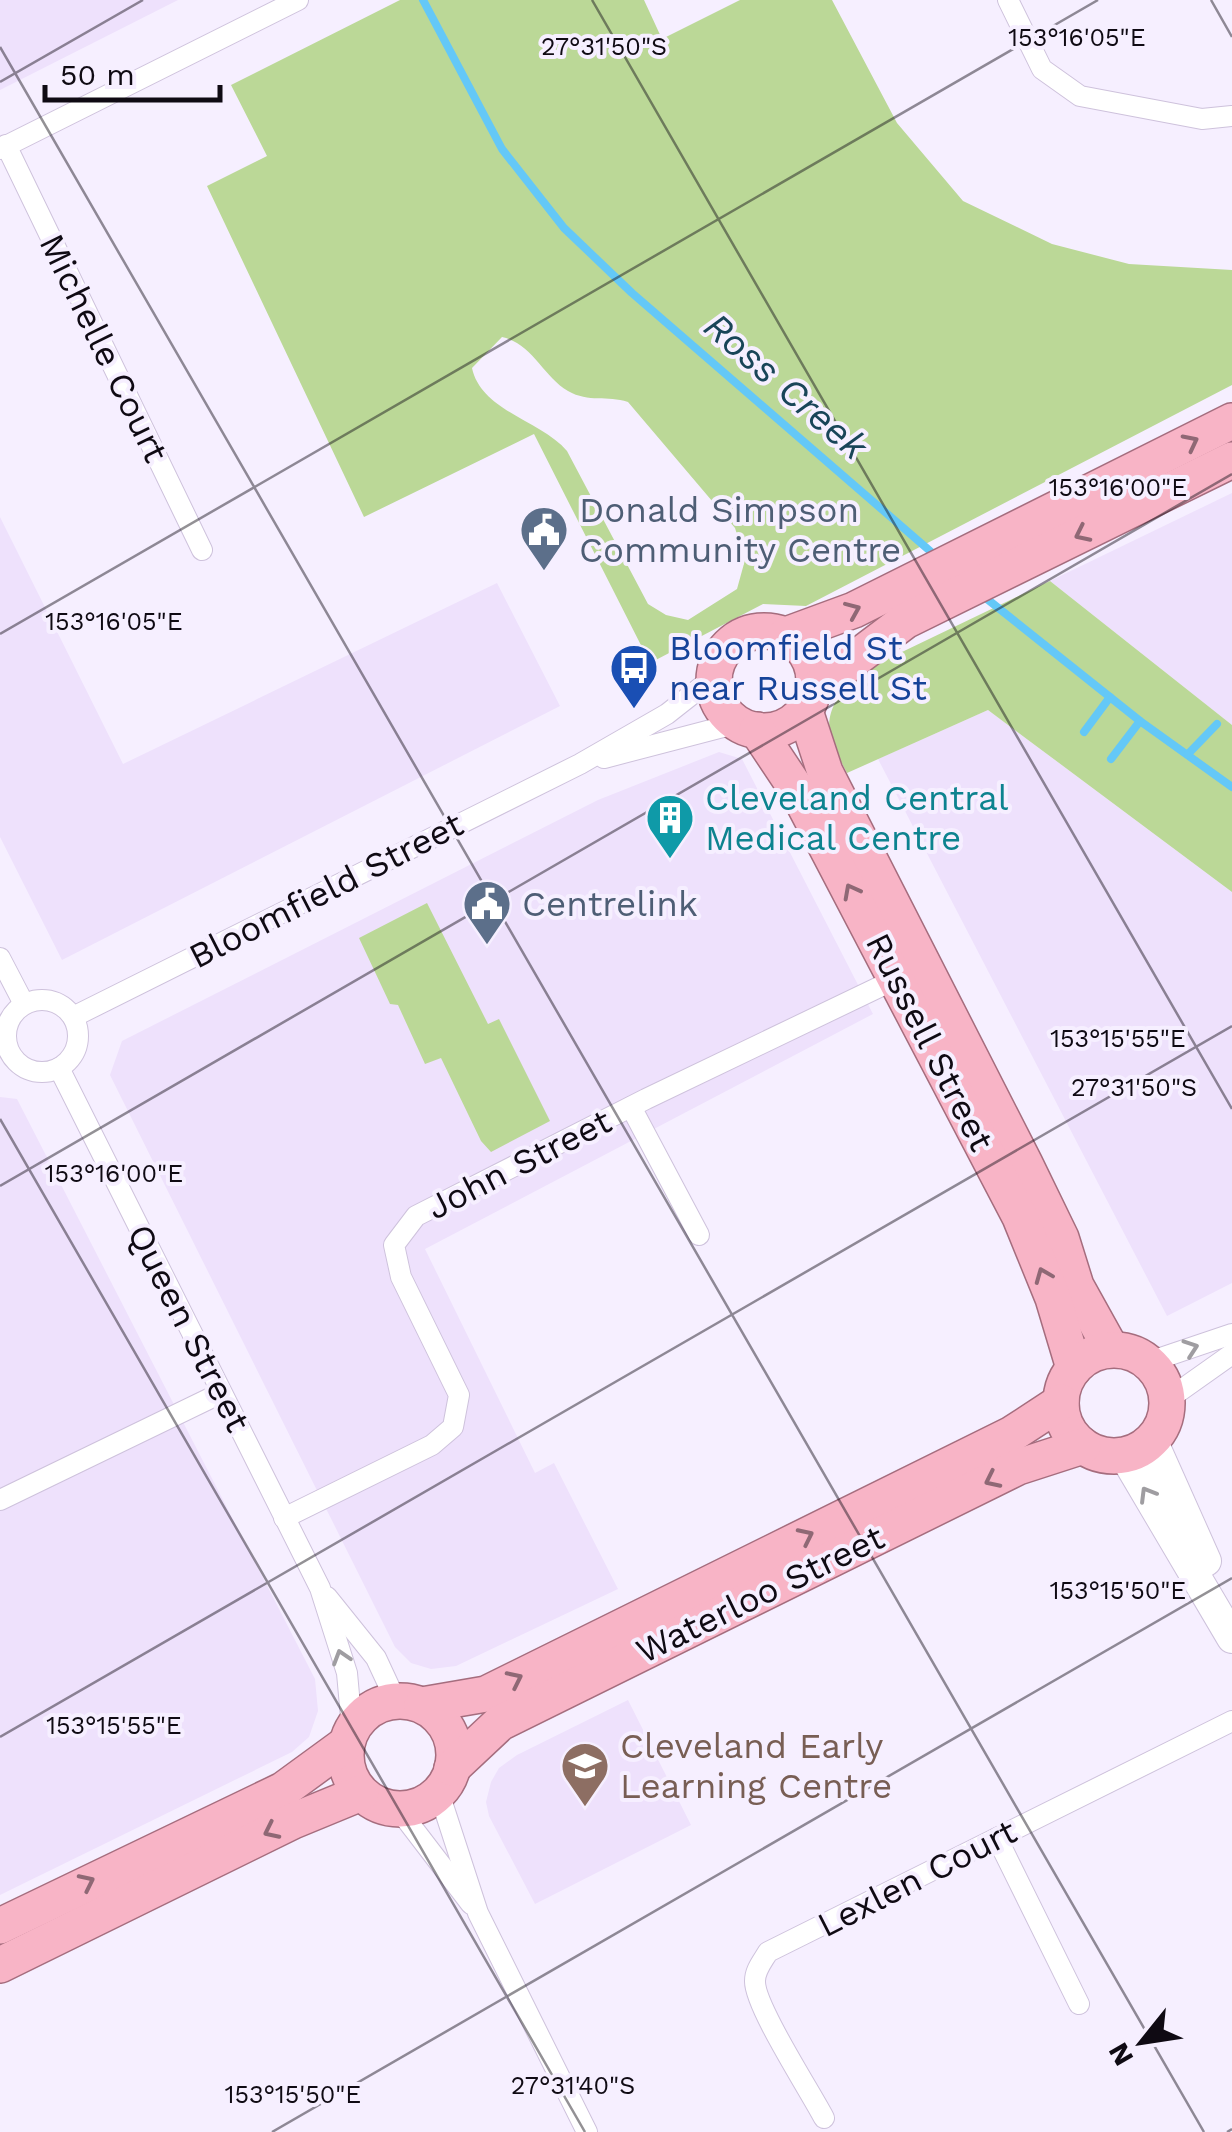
<svg xmlns="http://www.w3.org/2000/svg" width="1232" height="2132" viewBox="0 0 1232 2132" font-family="'Work Sans',sans-serif">
	<style>
		.built { fill: #eee1fc }
		.green { fill: #bbd897; fill-rule: evenodd }
		.lines { fill: none; stroke-linecap: round; stroke-linejoin: round }
		.stream { stroke: #64c8f7; stroke-width: 8 }
		.minor-casing { stroke: #cec2dc; stroke-width: 22 }
		.secondary-casing { stroke: #cec2dc; stroke-width: 32 }
		.trunk-casing { stroke: #a56d7e; stroke-width: 38 }
		.minor { stroke: #fff; stroke-width: 20 }
		.secondary { stroke: #fff; stroke-width: 30 }
		.trunk { stroke: #f8b4c6; stroke-width: 35 }
		.oneway { stroke: #8f6875 }
		.oneway2 { stroke: #9f9da1 }
		.ticks { fill: none; stroke: #0f0a13; stroke-width: 2.5; stroke-opacity: 0.45 }
		.labels { text-anchor: middle; stroke-width: 8; stroke-linejoin: round; paint-order: stroke }
		.street-label { font-size: 35px; fill: #0f0a13; stroke: #f6efff }
		.service-label { font-size: 35px; fill: #4e5e75; stroke: #f6efff; text-anchor: start }
		.transit-label { font-size: 35px; fill: #164399; stroke: #f6efff; text-anchor: start }
		.culture-label { font-size: 35px; fill: #0d838f; stroke: #f6efff; text-anchor: start }
		.education-label { font-size: 35px; fill: #785e54; stroke: #f6efff; text-anchor: start }
		.water-label { font-size: 38px; font-style: italic; fill: #194558; stroke: #f6efff }
		.ticks-label { font-size: 25px; text-anchor: middle; fill: #0f0a13; stroke: #f6efff; stroke-width: 8; stroke-linejoin: round; paint-order: stroke }
	</style>
	<rect width="100%" height="100%" fill="#f6efff"/>
	<g class="built">
		<polygon points="0,0 178,0 0,90"/>
		<polygon points="1232,493 1232,725 1050,581"/>
		<polygon points="0,517 123,764 497,583 560,706 62,960 0,837"/>
		<polygon points="988,710 1232,892 1232,1283 1167,1316 878,759"/>
		<polygon points="719,752 742,759 873,1014 425,1249 535,1473 554,1463 618,1589 456,1666 431,1669 411,1663 395,1647 110,1075 122,1041 598,800"/>
		<polygon points="0,1097 17,1099 315,1679 318,1711 309,1737 292,1752 0,1895"/>
		<polygon points="628,1700 691,1825 535,1904 489,1816 486,1802 491,1782 499,1768 517,1755"/>
	</g>
	<g class="green">
		<path d="M400,0H644L662,39L740,0H832L897,123L963,201L1052,244L1129,264L1232,270V385L806,606L763,604L650,663L534,434L364,517L207,186L267,156L231,85ZM502,337C532,343 543,376 568,391C589,403 607,395 628,402L735,528L745,560L737,589L688,620L666,615L648,604L567,451C542,421 481,411 472,368Z"/>
		<path d="M1050,581L1232,725V892L988,710L847,773C823,728 822,718 852,676Z"/>
		<polygon points="427,903 488,1024 499,1019 550,1121 491,1152 481,1141 441,1058 425,1064 398,1005 390,1004 359,938"/>
	</g>
	<g class="lines">
		<g class="stream">
			<polyline points="423,0 502,149 564,228 632,293 937,557"/>
			<polyline points="982,595 1140,721 1232,787"/>
			<polyline points="1084,732 1110,697"/>
			<polyline points="1188,754 1217,724"/>
			<polyline points="1111,759 1140,721"/>
		</g>
		<g class="minor-casing">
			<g id="minor">
				<polyline points="1008,0 1042,69 1080,96 1202,119 1232,116"/>
				<polyline points="6,145 202,550"/>
				<polyline points="0,149 298,0"/>
				<polyline points="604,758 738,723"/>
				<polyline points="0,958 24,1004"/>
				<circle cx="42" cy="1036" r="36"/>
				<polyline points="73,1017 580,764 667,714 714,677"/>
				<polyline points="59,1068 320,1588 347,1673 352,1728"/>
				<polyline points="631,1107 699,1235"/>
				<polyline points="1149,1362 1232,1334"/>
				<polyline points="1167,1400 1232,1354"/>
				<polyline points="0,1500 221,1393"/>
				<polyline points="284,1518 432,1445 453,1427 459,1395 401,1277 394,1245 416,1216 646,1099 898,978"/>
				<polyline points="327,1597 376,1658 396,1701"/>
				<polyline points="439,1793 478,1913 587,2132"/>
				<polyline points="399,1810 471,1904"/>
				<polyline points="997,1838 1079,2004"/>
				<path d="M824,2118C810,2091 754,2005 755,1981C755,1970 762,1962 768,1952L1232,1721"/>
			</g>
		</g>
		<g class="secondary-casing">
			<g id="secondary">
				<polyline points="1152,1440 1206,1561"/>
				<polyline points="1124,1455 1232,1638"/>
			</g>
		</g>
		<g class="trunk-casing">
			<g id="trunk">
				<circle cx="764" cy="681" r="50"/>
				<polyline points="786,635 854,610 1232,421"/>
				<polyline points="814,690 905,621 1232,460"/>
				<polyline points="805,711 825,772 1025,1164 1061,1238 1076,1286 1111,1349"/>
				<polyline points="757,730 795,787 1020,1217 1053,1298 1074,1368"/>
				<circle cx="1114" cy="1403" r="53"/>
				<circle cx="400" cy="1755" r="54"/>
				<polyline points="422,1705 486,1694 1012,1434 1061,1402"/>
				<polyline points="452,1768 500,1723 1018,1467 1083,1446"/>
				<polyline points="0,1926 283,1790 346,1744"/>
				<polyline points="0,1965 293,1821 361,1793"/>
			</g>
		</g>
		<use href="#minor" class="minor"/>
		<use href="#secondary" class="secondary"/>
		<use href="#trunk" class="trunk"/>
	</g>
	<defs><path id="oneway-chevron" d="M-2-3.5L2.5 0L-2 3.5" fill="none" stroke-width="1.6" stroke-linecap="round" stroke-linejoin="round" transform="scale(2.5)"/></defs>
	<g class="oneway">
		<use href="#oneway-chevron" transform="translate(1191 442) rotate(-27)"/>
		<use href="#oneway-chevron" transform="translate(1082 534) rotate(154)"/>
		<use href="#oneway-chevron" transform="translate(853 610) rotate(-23)"/>
		<use href="#oneway-chevron" transform="translate(851 891) rotate(-118)"/>
		<use href="#oneway-chevron" transform="translate(1043 1275) rotate(-112)"/>
		<use href="#oneway-chevron" transform="translate(992 1480) rotate(154)"/>
		<use href="#oneway-chevron" transform="translate(806 1536) rotate(-26)"/>
		<use href="#oneway-chevron" transform="translate(515 1679) rotate(-26)"/>
		<use href="#oneway-chevron" transform="translate(271 1831) rotate(154)"/>
		<use href="#oneway-chevron" transform="translate(87 1882) rotate(-26)"/>
	</g>
	<g class="oneway2">
		<use href="#oneway-chevron" transform="translate(1191 1348) rotate(-19)"/>
		<use href="#oneway-chevron" transform="translate(1147 1494) rotate(-121)"/>
		<use href="#oneway-chevron" transform="translate(341 1657) rotate(-107)"/>
	</g>
	<path class="ticks" d="M592,0L1232,1109M1211,0L1232,37M0,47L1204,2132M0,82L143,0M0,634L1098,0M0,1119L585,2132M0,1186L1232,474M0,1737L1232,1026M272,2132L1232,1578M1227,2132L1232,2129"/>
	<defs>
		<g id="civic-pin" transform="scale(2.5)"><path d="M0 17L-7.5 6A9.5 9.5 0 1 1 7.5 6Z" fill="#5c6f8a" stroke="#f6efff"/><path d="M-.6-6.5H3V-4.5H.6V-3L4-1V1h2V6H-6V1h2V-1L-.6-3ZM-1.2 2.5V6h2.4V2.5Z" fill="#fff"/></g>
		<g id="bus-pin" transform="scale(2.5)"><path d="M0 17L-7.5 6A9.5 9.5 0 1 1 7.5 6Z" fill="#1a4fb4" stroke="#f6efff"/><path d="M-5-6H5V4H4V6H2V4H-2V6H-4V4H-5ZM-3.5-4V0h7V-4ZM-3.5 1.2v1.5H-2V1.2ZM2 1.2v1.5H3.5V1.2Z" fill="#fff"/></g>
		<g id="building-pin" transform="scale(2.5)"><path d="M0 17L-7.5 6A9.5 9.5 0 1 1 7.5 6Z" fill="#0f9aa8" stroke="#f6efff"/><path d="M-4-6H4V6H1V3H-1V6H-4ZM-2.5-4.3h1.7v1.8h-1.7ZM.8-4.3h1.7v1.8H.8ZM-2.5-1h1.7V.8h-1.7ZM.8-1h1.7V.8H.8Z" fill="#fff"/></g>
		<g id="school-pin" transform="scale(2.5)"><path d="M0 17L-7.5 6A9.5 9.5 0 1 1 7.5 6Z" fill="#8d6e63" stroke="#f6efff"/><path d="M0-5L7-2L0 1L-7-2ZM-4 1L0 2.5L4 1V4Q0 6-4 4Z" fill="#fff"/></g>
	</defs>
	<g fill-rule="evenodd">
		<use href="#civic-pin" x="544" y="530"/>
		<use href="#bus-pin" x="634" y="668"/>
		<use href="#building-pin" x="670" y="818"/>
		<use href="#civic-pin" x="487" y="904"/>
		<use href="#school-pin" x="585" y="1766"/>
	</g>
	<g class="labels">
		<g class="street-label">
			<text transform="translate(104 348) rotate(64)" y="12">Michelle Court</text>
			<text transform="translate(326 890) rotate(-27)" y="12">Bloomfield Street</text>
			<text transform="translate(930 1042) rotate(63)" y="12">Russell Street</text>
			<text transform="translate(519 1164) rotate(-27)" y="12">John Street</text>
			<text transform="translate(189 1328) rotate(63)" y="12">Queen Street</text>
			<text transform="translate(760 1594) rotate(-26)" y="12">Waterloo Street</text>
			<text transform="translate(917 1878) rotate(-27)" y="12">Lexlen Court</text>
		</g>
		<g class="service-label">
			<text x="579" y="522">Donald Simpson<tspan x="579" dy="40">Community Centre</tspan></text>
			<text x="522" y="916">Centrelink</text>
		</g>
		<g class="transit-label">
			<text x="669" y="660">Bloomfield St<tspan x="669" dy="40">near Russell St</tspan></text>
		</g>
		<g class="culture-label">
			<text x="705" y="810">Cleveland Central<tspan x="705" dy="40">Medical Centre</tspan></text>
		</g>
		<g class="education-label">
			<text x="620" y="1758">Cleveland Early<tspan x="620" dy="40">Learning Centre</tspan></text>
		</g>
		<g class="water-label">
			<text transform="translate(786 386) rotate(41)" y="13">Ross Creek</text>
		</g>
	</g>
	<g class="ticks-label">
		<text x="1077" y="46">153°16'05"E</text>
		<text x="604" y="55">27°31'50"S</text>
		<text x="1118" y="496">153°16'00"E</text>
		<text x="114" y="630">153°16'05"E</text>
		<text x="1118" y="1047">153°15'55"E</text>
		<text x="1134" y="1096">27°31'50"S</text>
		<text x="114" y="1182">153°16'00"E</text>
		<text x="1118" y="1599">153°15'50"E</text>
		<text x="114" y="1734">153°15'55"E</text>
		<text x="573" y="2094">27°31'40"S</text>
		<text x="293" y="2103">153°15'50"E</text>
	</g>
	<g transform="translate(1142 2042) rotate(240)" stroke="#f6efff" stroke-width="8" paint-order="stroke">
	<path d="M0-8L18 38L0 25L-18 38Z" fill="#0f0a13"/>
	<text y="-15" font-size="28" font-weight="bold" text-anchor="middle" fill="#0f0a13">N</text>
	</g>
	<path d="M45 85v15h175v-15" fill="none" stroke="#0f0a13" stroke-width="5"/>
	<text x="60" y="85" font-size="30" fill="#0f0a13" stroke="#f6efff" stroke-width="8" paint-order="stroke">50 m</text>
</svg>
